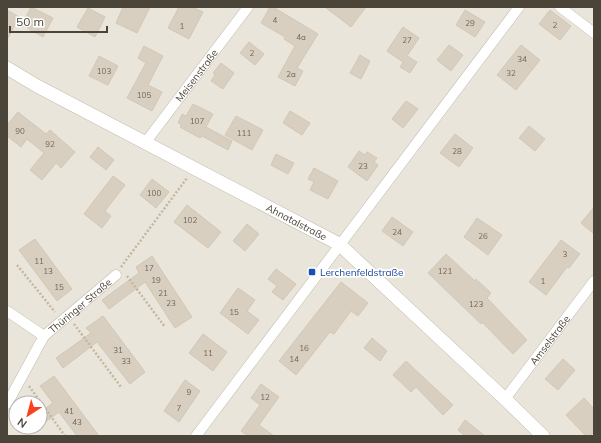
<svg xmlns="http://www.w3.org/2000/svg" width="601" height="443" viewBox="0 0 601 443" font-family="Mulish,sans-serif">
	<style>
		.residential { fill: #eae5da; fill-rule: evenodd }
		.building { fill: #d8cfc1; stroke: #d3c7b4 }
		.lines { fill: none; stroke-linecap: round; stroke-linejoin: round }
		.minor-casing { stroke: #c2bbae; stroke-width: 11 }
		.tertiary-casing { stroke: #c2bbae; stroke-width: 14 }
		.path { stroke: #c4b79f; stroke-width: 2.5; stroke-dasharray: 2 2; stroke-linecap: butt }
		.minor { stroke: #fff; stroke-width: 10 }
		.tertiary { stroke: #fff; stroke-width: 13 }
		.transit-dot { fill: #1a4fb4; stroke: #fff; stroke-width: 1.5 }
		.labels { text-anchor: middle; stroke-width: 3.5; stroke-linejoin: round; paint-order: stroke }
		.number-label { font-size: 8px; fill: #6e675b }
		.street-label { font-size: 10px; fill: #4b4439; stroke: #fff }
		.transit-label { font-size: 10px; fill: #164399; stroke: #fff; text-anchor: start }
	</style>
	<rect width="100%" height="100%" fill="#f6f3ec"/>
	<path class="residential" d="M7,7H594V436H7ZM16,403H40V427H16Z"/>
	<g class="building">
		<polygon points="31,7 53,18 43,37 22,25"/>
		<polygon points="123,7 150,7 137,33 116,23"/>
		<polygon points="179,7 192,7 203,12 189,39 168,28"/>
		<polygon points="270,7 273,7 318,34 297,68 303,71 295,86 278,77 295,46 284,39 285,37 261,23"/>
		<polygon points="325,7 366,7 351,27"/>
		<polygon points="88,8 105,17 95,37 77,27"/>
		<polygon points="7,10 19,17 7,40"/>
		<polygon points="465,10 485,22 475,37 456,25"/>
		<polygon points="550,10 571,26 560,40 539,24"/>
		<polygon points="403,27 419,38 407,56 417,62 410,73 400,67 404,61 403,62 387,51"/>
		<polygon points="249,42 264,54 255,65 240,53"/>
		<polygon points="449,45 463,55 451,71 437,60"/>
		<polygon points="521,45 540,60 516,90 497,75"/>
		<polygon points="144,46 163,56 148,85 162,92 152,111 127,98 146,63 138,58"/>
		<polygon points="360,55 370,61 361,79 350,73"/>
		<polygon points="99,56 118,66 108,85 89,76"/>
		<polygon points="221,63 234,73 223,89 211,81 215,75 213,73"/>
		<polygon points="406,101 418,109 403,128 392,119"/>
		<polygon points="193,104 213,114 206,127 232,141 228,150 202,136 200,138 180,127 182,125 178,123 182,114 186,116"/>
		<polygon points="290,111 310,123 302,135 283,123"/>
		<polygon points="18,112 46,134 50,130 75,152 61,168 56,163 42,180 30,170 44,153 27,139 21,147 7,136 7,125"/>
		<polygon points="236,116 263,130 252,150 225,135"/>
		<polygon points="529,126 545,139 535,151 519,138"/>
		<polygon points="455,134 473,148 459,167 440,153"/>
		<polygon points="98,147 114,160 106,170 90,157"/>
		<polygon points="359,151 365,155 367,152 377,158 374,162 378,165 367,181 348,167"/>
		<polygon points="276,154 294,163 288,174 271,165"/>
		<polygon points="314,168 338,181 328,199 310,190 314,182 308,179"/>
		<polygon points="113,176 125,185 105,211 111,216 102,228 84,214"/>
		<polygon points="152,179 169,192 156,208 140,195"/>
		<polygon points="187,205 221,232 208,248 174,222"/>
		<polygon points="594,207 594,234 581,223"/>
		<polygon points="392,217 413,232 403,246 382,231"/>
		<polygon points="477,218 502,235 488,255 464,237"/>
		<polygon points="247,224 259,234 245,251 233,241"/>
		<polygon points="35,239 72,289 57,301 19,250"/>
		<polygon points="561,240 580,254 569,268 567,267 546,295 529,282"/>
		<polygon points="446,254 475,281 476,279 491,293 487,298 527,340 513,354 482,322 481,324 428,273"/>
		<polygon points="152,256 192,317 175,328 145,282 109,309 102,300 139,273 136,267"/>
		<polygon points="276,269 296,284 283,300 272,292 277,286 268,279"/>
		<polygon points="341,282 368,303 358,316 351,311 334,334 330,332 296,375 279,361"/>
		<polygon points="238,288 255,300 247,311 259,320 248,334 220,313"/>
		<polygon points="103,316 145,372 130,384 97,342 63,368 56,358 91,333 86,328"/>
		<polygon points="203,334 227,352 213,371 189,353"/>
		<polygon points="372,338 387,351 380,361 364,348"/>
		<polygon points="563,359 575,370 558,390 545,379"/>
		<polygon points="406,361 453,405 443,415 416,387 411,392 393,375"/>
		<polygon points="54,376 99,436 77,436 59,412 40,426 40,412 53,403 40,386"/>
		<polygon points="185,380 200,391 179,422 164,411"/>
		<polygon points="261,384 279,397 259,425 274,436 248,436 241,431 260,405 251,398"/>
		<polygon points="584,398 594,409 594,432 590,436 586,436 566,415"/>
		<polygon points="465,420 485,436 465,436 458,430"/>
	</g>
	<g class="lines">
		<g class="minor-casing">
			<g id="minor">
				<polyline points="560,7 594,33"/>
				<path id="s1" d="M145,143L248,7"/>
				<polyline points="7,311 44,336 7,404"/>
				<path id="s2" d="M44,336L116,275"/>
				<path id="s3" d="M505,399L594,281"/>
				<polyline points="196,436 519,7"/>
			</g>
		</g>
		<g class="tertiary-casing">
			<g id="tertiary">
				<path id="s4" d="M7,68L37,86L339,244L505,399L543,436"/>
			</g>
		</g>
		<g class="path">
			<polyline points="17,265 55,312"/>
			<polyline points="121,267 187,178"/>
			<polyline points="127,276 165,327"/>
			<polyline points="74,324 121,387"/>
			<polyline points="29,386 65,436"/>
		</g>
		<use href="#minor" class="minor"/>
		<use href="#tertiary" class="tertiary"/>
	</g>
	<rect class="transit-dot" x="308" y="268" width="8" height="8" rx="2"/>
	<g class="labels">
		<g class="number-label">
			<text x="275" y="23">4</text>
			<text x="470" y="26">29</text>
			<text x="555" y="28">2</text>
			<text x="182" y="29">1</text>
			<text x="301" y="40">4a</text>
			<text x="407" y="43">27</text>
			<text x="252" y="56">2</text>
			<text x="522" y="62">34</text>
			<text x="104" y="74">103</text>
			<text x="511" y="76">32</text>
			<text x="291" y="77">2a</text>
			<text x="144" y="98">105</text>
			<text x="197" y="124">107</text>
			<text x="20" y="134">90</text>
			<text x="244" y="136">111</text>
			<text x="50" y="147">92</text>
			<text x="457" y="154">28</text>
			<text x="363" y="169">23</text>
			<text x="154" y="196">100</text>
			<text x="190" y="223">102</text>
			<text x="397" y="235">24</text>
			<text x="483" y="239">26</text>
			<text x="565" y="257">3</text>
			<text x="39" y="264">11</text>
			<text x="149" y="271">17</text>
			<text x="48" y="274">13</text>
			<text x="445" y="274">121</text>
			<text x="156" y="283">19</text>
			<text x="543" y="284">1</text>
			<text x="59" y="290">15</text>
			<text x="163" y="296">21</text>
			<text x="171" y="306">23</text>
			<text x="476" y="307">123</text>
			<text x="234" y="315">15</text>
			<text x="304" y="351">16</text>
			<text x="118" y="353">31</text>
			<text x="208" y="356">11</text>
			<text x="294" y="362">14</text>
			<text x="126" y="364">33</text>
			<text x="189" y="395">9</text>
			<text x="265" y="400">12</text>
			<text x="179" y="411">7</text>
			<text x="69" y="414">41</text>
			<text x="77" y="425">43</text>
		</g>
		<g class="street-label">
			<text dy="4" stroke="none"><textPath href="#s1" startOffset="85">Meisenstraße</textPath></text>
			<text dy="4" stroke="none"><textPath href="#s4" startOffset="328">Ahnatalstraße</textPath></text>
			<text dy="4" stroke="none"><textPath href="#s2" startOffset="47">Thüringer Straße</textPath></text>
			<text dy="4" stroke="none"><textPath href="#s3" startOffset="74">Amselstraße</textPath></text>
		</g>
		<g class="transit-label">
			<text x="320" y="276">Lerchenfeldstraße</text>
		</g>
	</g>
	<rect width="601" height="443" fill="none" stroke="#4b4439" stroke-width="16"/>
	<g transform="translate(28 415) rotate(216)"><circle r="19" fill="#ffffff" stroke="#b7b4b0"/>
	<path d="M0-3L7 15L0 10L-7 15Z" fill="#fc3f1d"/>
	<text y="-6" font-size="11" font-weight="bold" text-anchor="middle" fill="#4b4439">N</text>
	</g>
	<path d="M10 26v6h97v-6" fill="none" stroke="#4b4439" stroke-width="2"/>
	<text x="16" y="26" font-size="12" fill="#4b4439" stroke="#ffffff" stroke-width="3" paint-order="stroke">50 m</text>
</svg>
